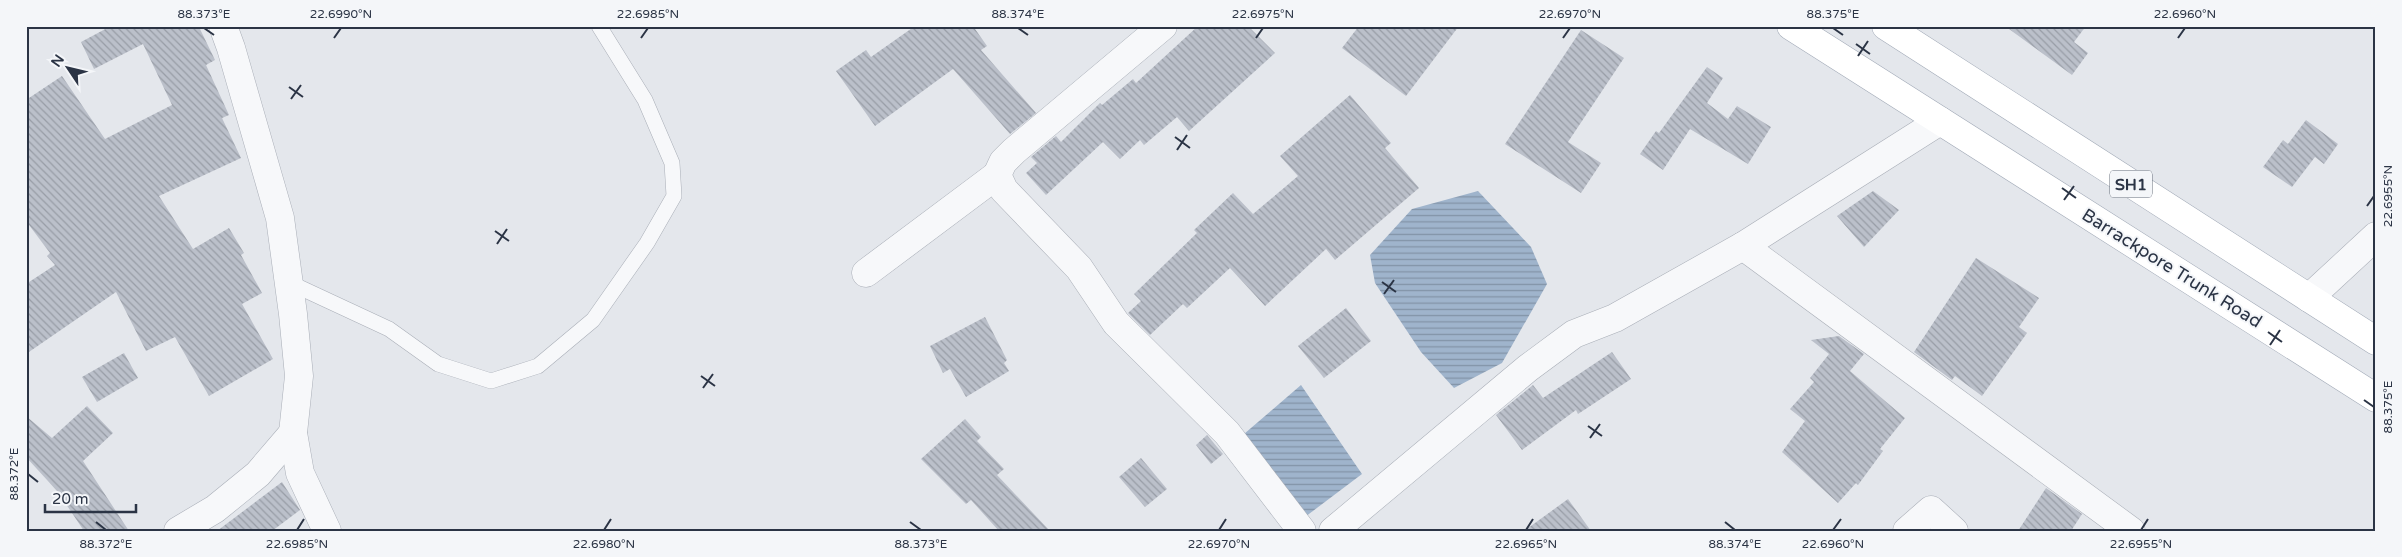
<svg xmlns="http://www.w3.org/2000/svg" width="2402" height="557" viewBox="0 0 2402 557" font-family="'Varela Round',sans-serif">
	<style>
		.water { fill: url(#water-rules) }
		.building { fill: url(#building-back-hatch) }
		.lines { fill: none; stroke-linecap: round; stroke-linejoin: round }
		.service-casing { stroke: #a9aeb7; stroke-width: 16 }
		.minor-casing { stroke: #a9aeb7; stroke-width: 29 }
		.tertiary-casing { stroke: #a9aeb7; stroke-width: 29 }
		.primary-casing { stroke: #a3abb8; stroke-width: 29 }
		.service { stroke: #f7f8fa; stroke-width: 15 }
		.minor { stroke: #f7f8fa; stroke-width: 28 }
		.tertiary { stroke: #f7f8fa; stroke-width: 28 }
		.primary { stroke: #fff; stroke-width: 28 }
		.ticks { fill: none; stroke: #2b3445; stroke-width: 2 }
		.labels { text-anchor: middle; stroke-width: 4; stroke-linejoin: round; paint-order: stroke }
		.shield { fill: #f4f6f9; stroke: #676e7b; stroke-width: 1 }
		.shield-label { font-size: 16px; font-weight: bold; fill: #2b3445 }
		.street-label { font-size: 18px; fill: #2b3445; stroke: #f4f6f9 }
		.neatline { fill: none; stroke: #2b3445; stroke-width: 2 }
		.ticks-label { font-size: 12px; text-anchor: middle; fill: #2b3445 }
	</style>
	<defs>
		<pattern id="water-rules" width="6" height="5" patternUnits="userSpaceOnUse" patternTransform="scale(1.25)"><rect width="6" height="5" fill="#9fb4cc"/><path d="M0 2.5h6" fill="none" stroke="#8293a7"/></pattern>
		<pattern id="building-back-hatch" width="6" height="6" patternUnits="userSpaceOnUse" patternTransform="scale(1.25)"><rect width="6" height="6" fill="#bbc0ca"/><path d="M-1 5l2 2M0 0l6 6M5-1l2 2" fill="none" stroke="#989da6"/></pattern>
	</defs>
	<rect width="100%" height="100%" fill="#e4e7ec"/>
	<g class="water">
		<polygon points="1478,191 1531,247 1547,284 1502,363 1454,388 1421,352 1375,283 1370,255 1412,209"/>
		<polygon points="1301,385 1362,474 1297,523 1230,446"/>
	</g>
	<g class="building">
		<polygon points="111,26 205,26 200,29 215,60 206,65 229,115 222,118 241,158 159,196 193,249 229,228 244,253 241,255 262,293 242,304 273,359 209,396 175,337 146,351 116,292 26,354 26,284 55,265 47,256 50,253 26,221 26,100 62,76 105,139 172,105 143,44 94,69 81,42"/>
		<polygon points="915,26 973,26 987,46 981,50 1036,113 1010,134 953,69 875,126 836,71 866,50 871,57"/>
		<polygon points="1198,26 1248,26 1275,53 1189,131 1177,117 1144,145 1140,140 1120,159 1103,142 1046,195 1026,173 1037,163 1031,157 1056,136 1061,142 1100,103 1102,105 1133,79 1136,83"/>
		<polygon points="1359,26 1459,26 1406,96 1342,48"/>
		<polygon points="2005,26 2086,26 2074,42 2088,53 2072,75"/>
		<polygon points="1581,30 1624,58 1568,142 1601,163 1581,193 1505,144"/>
		<polygon points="1707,67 1723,78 1707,103 1728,119 1737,106 1771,127 1748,164 1690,129 1663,170 1640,154 1656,131 1659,133"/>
		<polygon points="1350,95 1391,143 1385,148 1419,188 1335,260 1326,249 1265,306 1230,268 1187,308 1183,304 1150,335 1128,313 1141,301 1134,294 1197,233 1194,230 1233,193 1253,214 1298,176 1280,156"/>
		<polygon points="2306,120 2338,144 2324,164 2315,157 2292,187 2263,167 2283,140 2288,144"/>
		<polygon points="1873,191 1899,210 1864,247 1837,216"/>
		<polygon points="1976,258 2039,298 2019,327 2027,333 1982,396 1955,376 1952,380 1914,352"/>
		<polygon points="1346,308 1371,341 1324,378 1298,346"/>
		<polygon points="985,317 1007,360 1004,363 1009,371 966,397 950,369 943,373 930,346"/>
		<polygon points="1839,336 1864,354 1850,371 1905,418 1880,449 1883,451 1858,485 1856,483 1838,503 1782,452 1805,421 1790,409 1814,382 1810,378 1829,354 1811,340"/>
		<polygon points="1612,352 1631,379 1578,414 1576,410 1522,450 1496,415 1533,385 1543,398"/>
		<polygon points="124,353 138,378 97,402 82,377"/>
		<polygon points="87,406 113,433 83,461 129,531 84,531 58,492 26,457 26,416 52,438"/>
		<polygon points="965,419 981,437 977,441 1004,469 997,475 1050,531 999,531 971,500 966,504 921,459"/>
		<polygon points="1207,435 1223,454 1211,464 1196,445"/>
		<polygon points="1141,458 1167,489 1145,507 1119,477"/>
		<polygon points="282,482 300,510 272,531 217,531"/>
		<polygon points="2046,488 2082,514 2071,531 2018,531"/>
		<polygon points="1568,499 1591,531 1524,531"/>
	</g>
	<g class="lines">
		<g class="service-casing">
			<polyline id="service" points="288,282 389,329 438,364 491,381 538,366 593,320 647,243 674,196 672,163 645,100 599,26"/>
		</g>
		<g class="minor-casing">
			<g id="minor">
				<polyline points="1163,26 1014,151 1003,162 997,175 1004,190 1079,268 1116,323 1227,433 1302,531"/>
				<polyline points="1743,246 2131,531"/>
				<polyline points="866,273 997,175"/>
				<polyline points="2309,298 2376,236"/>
				<polyline points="178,531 215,509 258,474 293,433"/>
				<polyline points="1333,531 1528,368 1574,334 1615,318 1743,246 1940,121"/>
				<polyline points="1907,531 1931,510 1954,531"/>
			</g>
		</g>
		<g class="tertiary-casing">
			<polyline id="tertiary" points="223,26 231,48 280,218 293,314 299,376 293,433 300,473 327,531"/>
		</g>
		<g class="primary-casing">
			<g id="primary">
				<polyline points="1791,26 2376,398"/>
				<polyline points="1886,26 2376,341"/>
			</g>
		</g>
		<use href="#service" class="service"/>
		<use href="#minor" class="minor"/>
		<use href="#tertiary" class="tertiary"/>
		<use href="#primary" class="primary"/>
	</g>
	<path class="ticks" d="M204,28L214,35M1018,28L1028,35M1833,28L1843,35M334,38L341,28M641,38L648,28M1256,38L1263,28M1563,38L1570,28M2178,38L2185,28M1856,44L1870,54M1858,56L1868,41M289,87L303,97M291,99L301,85M1175,137L1190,148M1177,150L1187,135M2062,188L2076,198M2064,200L2074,186M2367,206L2374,196M495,231L509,241M497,244L507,229M1382,282L1396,292M1384,294L1394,280M2268,332L2282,342M2270,345L2280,330M701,376L715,386M703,388L713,374M2364,400L2374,407M1588,426L1602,436M1590,438L1600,424M28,474L38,482M96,522L106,530M910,522L921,530M1725,522L1735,530M297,530L304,519M604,530L611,519M1219,530L1226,519M1526,530L1533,519M1833,530L1841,519M2141,530L2148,519"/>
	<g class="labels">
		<rect class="shield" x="2110" y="170.5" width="42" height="27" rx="4"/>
		<g class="shield-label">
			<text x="2131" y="190">SH1</text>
		</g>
		<g class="street-label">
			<text transform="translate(2172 268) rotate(32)" y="6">Barrackpore Trunk Road</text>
		</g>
	</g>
	<rect width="2402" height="557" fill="none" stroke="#f4f6f9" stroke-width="55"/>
	<g transform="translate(68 68) rotate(305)" stroke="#f4f6f9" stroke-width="4" paint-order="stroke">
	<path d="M0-4L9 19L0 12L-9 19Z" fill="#2b3445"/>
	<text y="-8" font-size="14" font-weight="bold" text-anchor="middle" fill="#2b3445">N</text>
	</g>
	<path d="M45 504v8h91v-8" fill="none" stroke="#2b3445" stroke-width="2.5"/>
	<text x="52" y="504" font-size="15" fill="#2b3445" stroke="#f4f6f9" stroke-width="4" paint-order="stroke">20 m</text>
	<rect x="28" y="28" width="2346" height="502" class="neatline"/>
	<g class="ticks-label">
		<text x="204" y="18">88.373°E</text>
		<text x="341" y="18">22.6990°N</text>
		<text x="648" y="18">22.6985°N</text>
		<text x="1018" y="18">88.374°E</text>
		<text x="1263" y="18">22.6975°N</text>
		<text x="1570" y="18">22.6970°N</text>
		<text x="1833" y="18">88.375°E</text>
		<text x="2185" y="18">22.6960°N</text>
		<text transform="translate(2388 196) rotate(-90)" y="4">22.6955°N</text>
		<text transform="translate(2388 407) rotate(-90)" y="4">88.375°E</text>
		<text transform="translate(14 474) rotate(-90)" y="4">88.372°E</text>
		<text x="106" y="548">88.372°E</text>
		<text x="297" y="548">22.6985°N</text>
		<text x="604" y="548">22.6980°N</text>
		<text x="921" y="548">88.373°E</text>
		<text x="1219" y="548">22.6970°N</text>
		<text x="1526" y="548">22.6965°N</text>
		<text x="1735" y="548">88.374°E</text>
		<text x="1833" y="548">22.6960°N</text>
		<text x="2141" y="548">22.6955°N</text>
	</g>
</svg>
